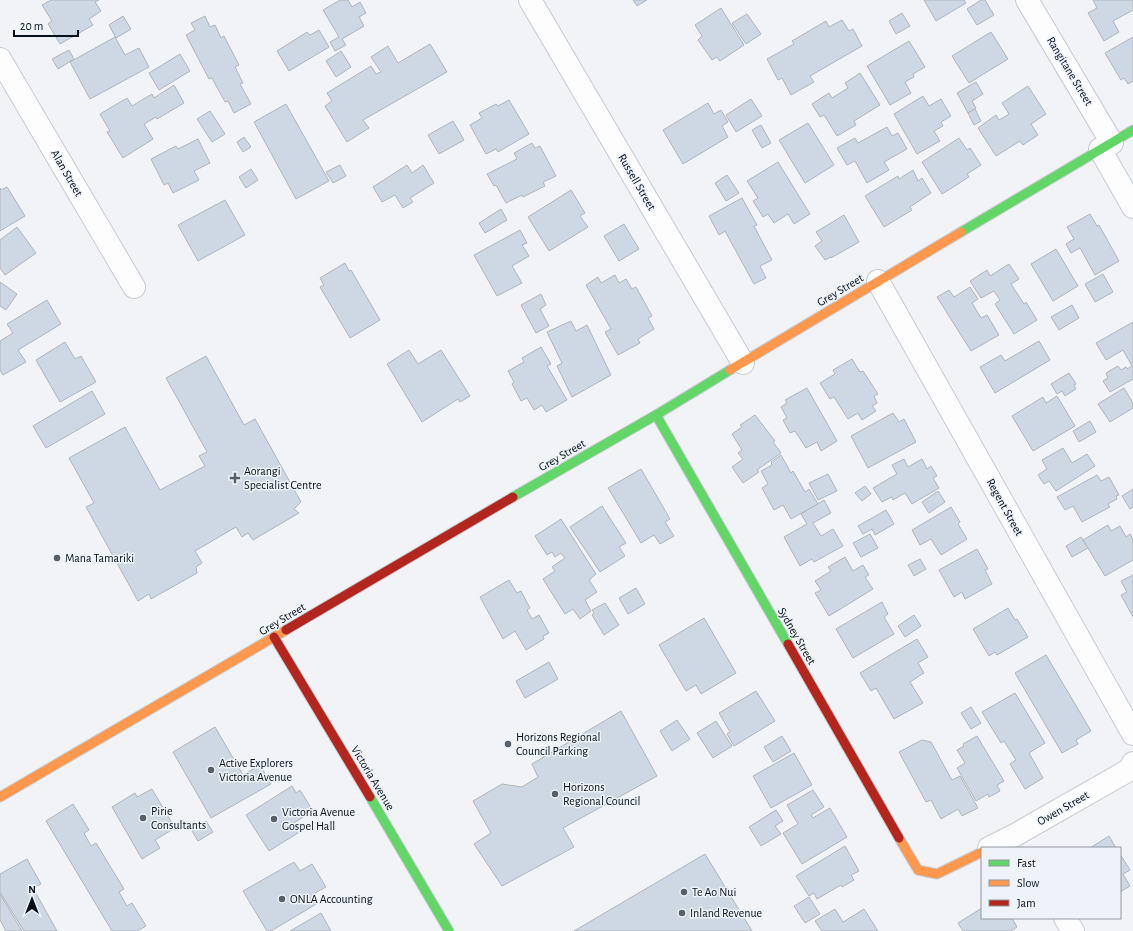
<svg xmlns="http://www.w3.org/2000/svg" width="1133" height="931" viewBox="0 0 1133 931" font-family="'Alegreya Sans',sans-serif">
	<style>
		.building { fill: #cdd8e4; stroke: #b0b5bc }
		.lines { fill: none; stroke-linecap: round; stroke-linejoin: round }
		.street-casing { stroke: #c6cbd2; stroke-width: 24 }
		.fast-casing { stroke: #c6cbd2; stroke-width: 11 }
		.slow-casing { stroke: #c6cbd2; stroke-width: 11 }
		.jam-casing { stroke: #c6cbd2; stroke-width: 11 }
		.street { stroke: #fdfdfe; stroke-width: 22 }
		.fast { stroke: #63d668; stroke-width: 9 }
		.slow { stroke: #ff974d; stroke-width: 9 }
		.jam { stroke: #b3261e; stroke-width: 9 }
		.poi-dot { fill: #595f66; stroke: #eef3f9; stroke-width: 1.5 }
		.labels { text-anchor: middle; stroke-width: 3; stroke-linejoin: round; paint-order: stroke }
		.street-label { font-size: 12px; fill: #070f18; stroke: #eef3f9 }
		.poi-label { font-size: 12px; fill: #070f18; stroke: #eef3f9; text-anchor: start }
	</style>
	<rect width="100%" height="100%" fill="#f1f3f6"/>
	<g class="building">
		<polygon points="51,0 99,0 95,2 101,11 89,19 93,25 60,44 48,24 52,21 42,5"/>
		<polygon points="340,0 348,0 352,7 360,2 366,13 359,17 364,26 342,39 346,45 335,51 330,42 339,37 323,10"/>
		<polygon points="633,0 647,0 637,6"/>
		<polygon points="924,0 964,0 966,3 936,21"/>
		<polygon points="981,0 985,0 994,15 977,25 967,9"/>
		<polygon points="1093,0 1133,0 1133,10 1113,21 1119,32 1104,41 1088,13 1097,8"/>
		<polygon points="721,8 744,45 720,61 717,57 712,60 698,40 702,36 695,25"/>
		<polygon points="902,13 910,26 896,34 889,21"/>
		<polygon points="747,14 761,34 746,44 732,23"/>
		<polygon points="123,16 131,29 116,38 109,25"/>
		<polygon points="205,16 210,27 215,25 221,38 224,36 239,65 235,67 243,83 240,84 251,104 234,113 228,101 225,102 212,78 209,79 186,35 195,30 191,23"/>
		<polygon points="842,20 849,31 853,29 862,46 810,76 814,82 791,95 782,78 778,80 767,59 794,44 792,41 826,21 829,27"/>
		<polygon points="319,30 329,47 289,71 277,51 307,32 310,35"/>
		<polygon points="991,32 1008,59 969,83 952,56"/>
		<polygon points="115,37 125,55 139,48 149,67 90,99 70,62"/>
		<polygon points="1133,37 1133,81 1128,84 1124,78 1121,80 1105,53"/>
		<polygon points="909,41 925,67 913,74 914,77 905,82 911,93 890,105 867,66"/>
		<polygon points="430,44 447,72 363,120 369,128 347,142 325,106 332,101 327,93 371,66 376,74 381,72 371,57 388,46 398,63"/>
		<polygon points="69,50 74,59 58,69 52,59"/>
		<polygon points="341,51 351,67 336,77 326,61"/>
		<polygon points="180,54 190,71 159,90 149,73"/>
		<polygon points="860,73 880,105 854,121 856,125 837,136 824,115 820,117 812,104 829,93 832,98 848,88 845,83"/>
		<polygon points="976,82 983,94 972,101 976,108 968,113 957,93"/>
		<polygon points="174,85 184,103 157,119 156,117 144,124 153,139 123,158 107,132 110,131 100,114 127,98 132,106 152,94 154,98"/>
		<polygon points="1028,86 1046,114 1031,124 1038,135 1023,145 1020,141 996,156 978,128 996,115 999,120 1009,114 1002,103"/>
		<polygon points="923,96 929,106 941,99 951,116 941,122 943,126 934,131 940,141 917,154 894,114"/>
		<polygon points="751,99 762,116 736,132 726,115"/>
		<polygon points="509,100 529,134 498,152 496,149 486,154 470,125 482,118 479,113 496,104 498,106"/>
		<polygon points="708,103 714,114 721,110 728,122 722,126 728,137 683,164 663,130"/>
		<polygon points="286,104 329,181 296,199 254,122"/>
		<polygon points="975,109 981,121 974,125 968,113"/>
		<polygon points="210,111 225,134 212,142 197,119"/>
		<polygon points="453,121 464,140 439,154 428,135"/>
		<polygon points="808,123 834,165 805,183 779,140"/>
		<polygon points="761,125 771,143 762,148 752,130"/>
		<polygon points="887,127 892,136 898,133 907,149 884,162 889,170 867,183 855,161 847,165 837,148 855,138 858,143"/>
		<polygon points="244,137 251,147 243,152 237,142"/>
		<polygon points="959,138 967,150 970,148 981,165 967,174 969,177 942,194 922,162"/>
		<polygon points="198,139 210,163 194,171 199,180 173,193 168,183 164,185 151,159 176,146 178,149"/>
		<polygon points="532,143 535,148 540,146 556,176 543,182 545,186 523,197 522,195 506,203 496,185 494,186 487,174 517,159 514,153"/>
		<polygon points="778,162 810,214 794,224 788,214 774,223 768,214 763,217 753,201 758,198 747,181"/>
		<polygon points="340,165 346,176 333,183 326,172"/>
		<polygon points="407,165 412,173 423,165 434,183 410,198 413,202 403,208 395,195 382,202 373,187"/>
		<polygon points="251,169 258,180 246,188 239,177"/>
		<polygon points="913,170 918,181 922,178 931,193 910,207 912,210 884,227 865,196 898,176 899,179"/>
		<polygon points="727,175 739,193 726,201 715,183"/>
		<polygon points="7,187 25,216 0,231 0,188 1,190"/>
		<polygon points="571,190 585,213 580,216 588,227 549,251 528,217"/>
		<polygon points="742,198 757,225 754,226 772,260 760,266 766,278 754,284 725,231 719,235 709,216"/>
		<polygon points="225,200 245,235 198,261 178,225"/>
		<polygon points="501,209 507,220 485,233 479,223"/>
		<polygon points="1090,214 1097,226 1099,225 1119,261 1095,275 1080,248 1071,253 1066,244 1074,239 1067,227"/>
		<polygon points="844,215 859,242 831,258 831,257 825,260 815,246 822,241 816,232"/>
		<polygon points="624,224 639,249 619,261 604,236"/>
		<polygon points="17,227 36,253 5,275 0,268 0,240"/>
		<polygon points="520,230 527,243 522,245 529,256 512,266 522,283 497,296 474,255"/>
		<polygon points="1056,249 1078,286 1053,301 1031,264"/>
		<polygon points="345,263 349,271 351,270 380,320 350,338 320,287 324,285 320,278"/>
		<polygon points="1009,264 1019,279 1011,284 1024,304 1026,302 1037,320 1014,334 995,304 1000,300 994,291 981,298 970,281 987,270 990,276"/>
		<polygon points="1103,274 1113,292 1095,302 1085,284"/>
		<polygon points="615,275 619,283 626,279 632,289 636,287 652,316 648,318 654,329 638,339 640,343 618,355 605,332 611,329 586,285 598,277 601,283"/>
		<polygon points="0,282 17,294 6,310 0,306"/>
		<polygon points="970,287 978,299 972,303 981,318 987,315 999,335 971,351 937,297 949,290 954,297"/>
		<polygon points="541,294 546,305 540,309 549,326 536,333 521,305"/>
		<polygon points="47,300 61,324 18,350 26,362 3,375 0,370 0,341 13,333 7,324"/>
		<polygon points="1072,305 1079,318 1059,330 1051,317"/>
		<polygon points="571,321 576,331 587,325 611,375 572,397 557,366 562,363 547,332"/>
		<polygon points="1133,322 1133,379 1110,392 1103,381 1108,378 1106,373 1118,366 1121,370 1126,367 1127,369 1132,366 1123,350 1106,360 1096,343"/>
		<polygon points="1039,341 1050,360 995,393 980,367 1001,355 1005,361"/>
		<polygon points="65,342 75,359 81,356 96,382 60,402 36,360"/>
		<polygon points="541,347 551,364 547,366 567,400 546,412 542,405 534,410 527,398 521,401 512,384 514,382 508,371 524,362 522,358"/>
		<polygon points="409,350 418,364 441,350 470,396 460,402 458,399 422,422 387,364"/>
		<polygon points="206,356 244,425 255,419 301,502 294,509 299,513 253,540 248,533 242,537 236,527 195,551 202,563 196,567 197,573 151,599 149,594 138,601 86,507 94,503 69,458 125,427 160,490 205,466 199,456 207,452 166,378"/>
		<polygon points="852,359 860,372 863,371 878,394 874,396 877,403 872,406 876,411 862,420 858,413 848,419 834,397 830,399 820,383 835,374 833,370"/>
		<polygon points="1069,373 1076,384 1074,385 1076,389 1065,396 1062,391 1057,394 1051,384"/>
		<polygon points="807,388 837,441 821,451 817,442 806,448 795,431 790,433 783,420 787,418 781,407 787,403 785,400"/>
		<polygon points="1124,388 1133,403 1133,408 1110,422 1098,404"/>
		<polygon points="92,391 105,414 46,448 33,426"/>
		<polygon points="1057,396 1075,426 1033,451 1012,416 1043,397 1046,403"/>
		<polygon points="893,413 899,422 904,419 916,442 868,468 851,436"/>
		<polygon points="755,415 775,441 773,442 781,453 757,470 759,472 743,483 732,467 743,459 738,453 742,450 732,434 742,427 740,425"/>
		<polygon points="1090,421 1096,432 1079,442 1073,431"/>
		<polygon points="1063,448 1072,463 1087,454 1095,466 1056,491 1049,481 1044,484 1038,475 1047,469 1042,460"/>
		<polygon points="781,455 791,473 793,471 805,492 809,489 818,504 791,519 783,505 774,510 762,488 768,484 761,471 772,465 771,462"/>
		<polygon points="904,459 908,467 922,459 927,469 931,466 937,476 933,478 939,488 912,504 905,493 893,500 892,497 882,502 873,488 897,474 892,465"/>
		<polygon points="641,469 670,519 665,522 674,536 660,544 654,535 641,543 608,488"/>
		<polygon points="828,474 837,491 818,500 809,483"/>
		<polygon points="1097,475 1101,481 1109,477 1119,495 1116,496 1117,499 1108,504 1110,507 1082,522 1073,506 1065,510 1057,497"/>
		<polygon points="865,486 871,494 862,501 855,493"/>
		<polygon points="1133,489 1133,507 1130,509 1122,496"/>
		<polygon points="938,491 945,502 929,513 922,502"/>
		<polygon points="824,500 831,513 813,523 821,536 833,529 843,546 814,562 812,559 800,566 784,537 807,524 801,514"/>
		<polygon points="602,506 626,543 619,547 625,556 600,572 570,527"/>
		<polygon points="951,507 960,522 958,524 967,539 941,555 931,539 920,545 912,530"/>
		<polygon points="886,510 894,524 875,535 872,529 863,534 858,526"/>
		<polygon points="561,519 596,574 589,580 597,592 585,600 591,611 580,619 573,609 565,614 543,579 555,571 552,567 565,558 561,553 555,557 552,552 547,555 535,536"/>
		<polygon points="1108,525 1111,531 1120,526 1126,537 1130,534 1133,539 1133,560 1105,576 1083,540"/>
		<polygon points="870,534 878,548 861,557 853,543"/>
		<polygon points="1081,537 1088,548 1072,557 1066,546"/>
		<polygon points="977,549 988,569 985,570 992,584 965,599 962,592 954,597 939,570"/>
		<polygon points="845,557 853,571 863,565 869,575 865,577 873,589 829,616 815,593 821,590 815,581 831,571 828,567"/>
		<polygon points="920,559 926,569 914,576 908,565"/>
		<polygon points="1133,575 1133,617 1121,595 1127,592 1121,581"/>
		<polygon points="509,580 517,593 521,591 530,608 527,610 532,619 539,615 549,633 543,636 544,639 526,650 515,631 503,639 480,597"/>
		<polygon points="636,588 645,604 628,614 619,598"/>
		<polygon points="882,602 888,614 884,617 894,634 853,658 836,629"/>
		<polygon points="605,603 619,625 604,635 592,615 594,613 592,610"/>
		<polygon points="1008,608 1015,620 1017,619 1028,637 997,655 995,652 989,656 973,629"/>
		<polygon points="914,615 921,626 905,637 898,626"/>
		<polygon points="704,618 736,673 701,694 696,685 686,691 659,645"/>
		<polygon points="917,639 928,657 918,663 924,673 910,682 923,703 894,719 876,688 871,691 860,673"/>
		<polygon points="1046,655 1091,731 1076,740 1078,744 1062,753 1015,673"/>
		<polygon points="549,662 558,679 525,698 516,681"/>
		<polygon points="756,691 775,721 734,746 727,734 730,732 719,713"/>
		<polygon points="1015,693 1045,743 1029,753 1043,778 1025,789 1010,764 1016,760 1004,741 1001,743 982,712"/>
		<polygon points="971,707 981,723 971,729 961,713"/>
		<polygon points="621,711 657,776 563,828 574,847 502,886 474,844 491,833 473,801 502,784 522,787 538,777 532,764"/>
		<polygon points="677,720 690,739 672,751 660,731"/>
		<polygon points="716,721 732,746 713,758 697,733"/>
		<polygon points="215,727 243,775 260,765 271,784 211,818 173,752"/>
		<polygon points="782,736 791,751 773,762 764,747"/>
		<polygon points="977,736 1004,781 997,785 1000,791 989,797 988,794 976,801 957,768 965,763 957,750 964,746 963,744"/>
		<polygon points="922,740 931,742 952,780 960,776 978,808 962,816 958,809 941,819 931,800 926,802 899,752"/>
		<polygon points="794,753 812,785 771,808 753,776"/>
		<polygon points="292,786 296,793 300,790 313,811 292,824 298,833 269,851 246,815"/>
		<polygon points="152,789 175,828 155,840 160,848 142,859 112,807 135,793 137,797"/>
		<polygon points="813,790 824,807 811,815 813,818 830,808 847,837 802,864 783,833 798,824 787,805"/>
		<polygon points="73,804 89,830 84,833 91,846 96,843 124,889 119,892 127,906 132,903 146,926 137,931 112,931 46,821"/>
		<polygon points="776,810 783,821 775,826 781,834 761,846 749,827"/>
		<polygon points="206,821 213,832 198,841 192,831"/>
		<polygon points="1109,836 1116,848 1090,848"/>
		<polygon points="845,846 859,871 851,875 854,880 842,887 841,885 817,899 814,893 809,896 796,876"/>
		<polygon points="705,854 752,931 574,931"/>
		<polygon points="1120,854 1130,870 1123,874 1130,886 1120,892"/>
		<polygon points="27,859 41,884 33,888 57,931 24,931 0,892 0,874"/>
		<polygon points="294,862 300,871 312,864 326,887 313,894 318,903 271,931 267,931 243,891"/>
		<polygon points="0,894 22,931 6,931 0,920"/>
		<polygon points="809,897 820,914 805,923 794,906"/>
		<polygon points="982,908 982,918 1012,918 1017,927 1011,931 963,931 958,923"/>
		<polygon points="835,909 843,922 864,909 878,931 822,931 815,921"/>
		<polygon points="321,913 331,931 290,931"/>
	</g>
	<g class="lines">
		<g class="street-casing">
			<g id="street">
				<polyline points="530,0 743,363"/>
				<polyline points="1027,0 1112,143"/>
				<polyline points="0,59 134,287"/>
				<polyline points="1100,149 1133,207"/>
				<polyline points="878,281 1133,734"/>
				<polyline points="989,848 1015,835 1129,770 1133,763"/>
				<polyline points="1065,918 1073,931"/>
			</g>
		</g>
		<g class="fast-casing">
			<g id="fast">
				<polyline points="961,232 1133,130"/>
				<polyline points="656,415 788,644"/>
				<polyline points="513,497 656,415 730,370"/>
				<polyline points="370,797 449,931"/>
			</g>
		</g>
		<g class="slow-casing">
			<g id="slow">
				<polyline points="730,370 961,232"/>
				<polyline points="0,797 286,630"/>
				<polyline points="899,838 918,870 937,874 982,852"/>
			</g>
		</g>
		<g class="jam-casing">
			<g id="jam">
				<polyline points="286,630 513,497"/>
				<polyline points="274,637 370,797"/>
				<polyline points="788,644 899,838"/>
			</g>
		</g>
		<use href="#street" class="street"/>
		<use href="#fast" class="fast"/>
		<use href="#slow" class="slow"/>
		<use href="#jam" class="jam"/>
	</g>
	<g class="poi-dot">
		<path d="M233 472h4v4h4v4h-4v4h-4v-4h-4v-4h4z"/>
		<circle cx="57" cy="558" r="4"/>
		<circle cx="508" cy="744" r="4"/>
		<circle cx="211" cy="770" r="4"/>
		<circle cx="555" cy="794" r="4"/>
		<circle cx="143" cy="818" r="4"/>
		<circle cx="274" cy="819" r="4"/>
		<circle cx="684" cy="892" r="4"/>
		<circle cx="282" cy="899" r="4"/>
		<circle cx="682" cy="913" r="4"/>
	</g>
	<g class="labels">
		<g class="street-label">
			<text transform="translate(1070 71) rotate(59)" y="4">Rangitane Street</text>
			<text transform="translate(67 173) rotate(60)" y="4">Alan Street</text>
			<text transform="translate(637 182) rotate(60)" y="4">Russell Street</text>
			<text transform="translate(840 290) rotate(-31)" y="4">Grey Street</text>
			<text transform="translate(562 455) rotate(-30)" y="4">Grey Street</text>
			<text transform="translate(1005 507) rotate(61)" y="4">Regent Street</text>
			<text transform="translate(282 619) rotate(-31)" y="4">Grey Street</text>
			<text transform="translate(797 636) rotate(60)" y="4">Sydney Street</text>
			<text transform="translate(373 778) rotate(59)" y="4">Victoria Avenue</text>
			<text transform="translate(1063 808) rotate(-30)" y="4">Owen Street</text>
		</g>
		<g class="poi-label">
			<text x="244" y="475">Aorangi<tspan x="244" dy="14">Specialist Centre</tspan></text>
			<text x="65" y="562">Mana Tamariki</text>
			<text x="516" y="741">Horizons Regional<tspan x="516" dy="14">Council Parking</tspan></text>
			<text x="219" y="767">Active Explorers<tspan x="219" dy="14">Victoria Avenue</tspan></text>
			<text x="563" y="791">Horizons<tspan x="563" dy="14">Regional Council</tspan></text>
			<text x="151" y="815">Pirie<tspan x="151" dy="14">Consultants</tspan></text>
			<text x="282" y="816">Victoria Avenue<tspan x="282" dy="14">Gospel Hall</tspan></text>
			<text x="692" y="896">Te Ao Nui</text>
			<text x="290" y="903">ONLA Accounting</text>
			<text x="690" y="917">Inland Revenue</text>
		</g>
	</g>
	<rect x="981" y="847" width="140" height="72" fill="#eef3f9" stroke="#92989f"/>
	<rect x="989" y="860" width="20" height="6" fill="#63d668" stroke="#92989f"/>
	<text x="1017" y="867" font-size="12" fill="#070f18">Fast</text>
	<rect x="989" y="880" width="20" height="6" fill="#ff974d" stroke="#92989f"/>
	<text x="1017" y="887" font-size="12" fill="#070f18">Slow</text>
	<rect x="989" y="900" width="20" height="6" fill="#b3261e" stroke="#92989f"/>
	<text x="1017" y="907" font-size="12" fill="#070f18">Jam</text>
	<g transform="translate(32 899)" stroke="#eef3f9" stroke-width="3" paint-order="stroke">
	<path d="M0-3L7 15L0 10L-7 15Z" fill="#070f18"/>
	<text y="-6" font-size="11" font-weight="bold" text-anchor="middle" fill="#070f18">N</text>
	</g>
	<path d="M14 30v6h64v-6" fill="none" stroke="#070f18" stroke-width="2"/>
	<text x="20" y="30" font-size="12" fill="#070f18" stroke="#eef3f9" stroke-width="3" paint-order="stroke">20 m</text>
</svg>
